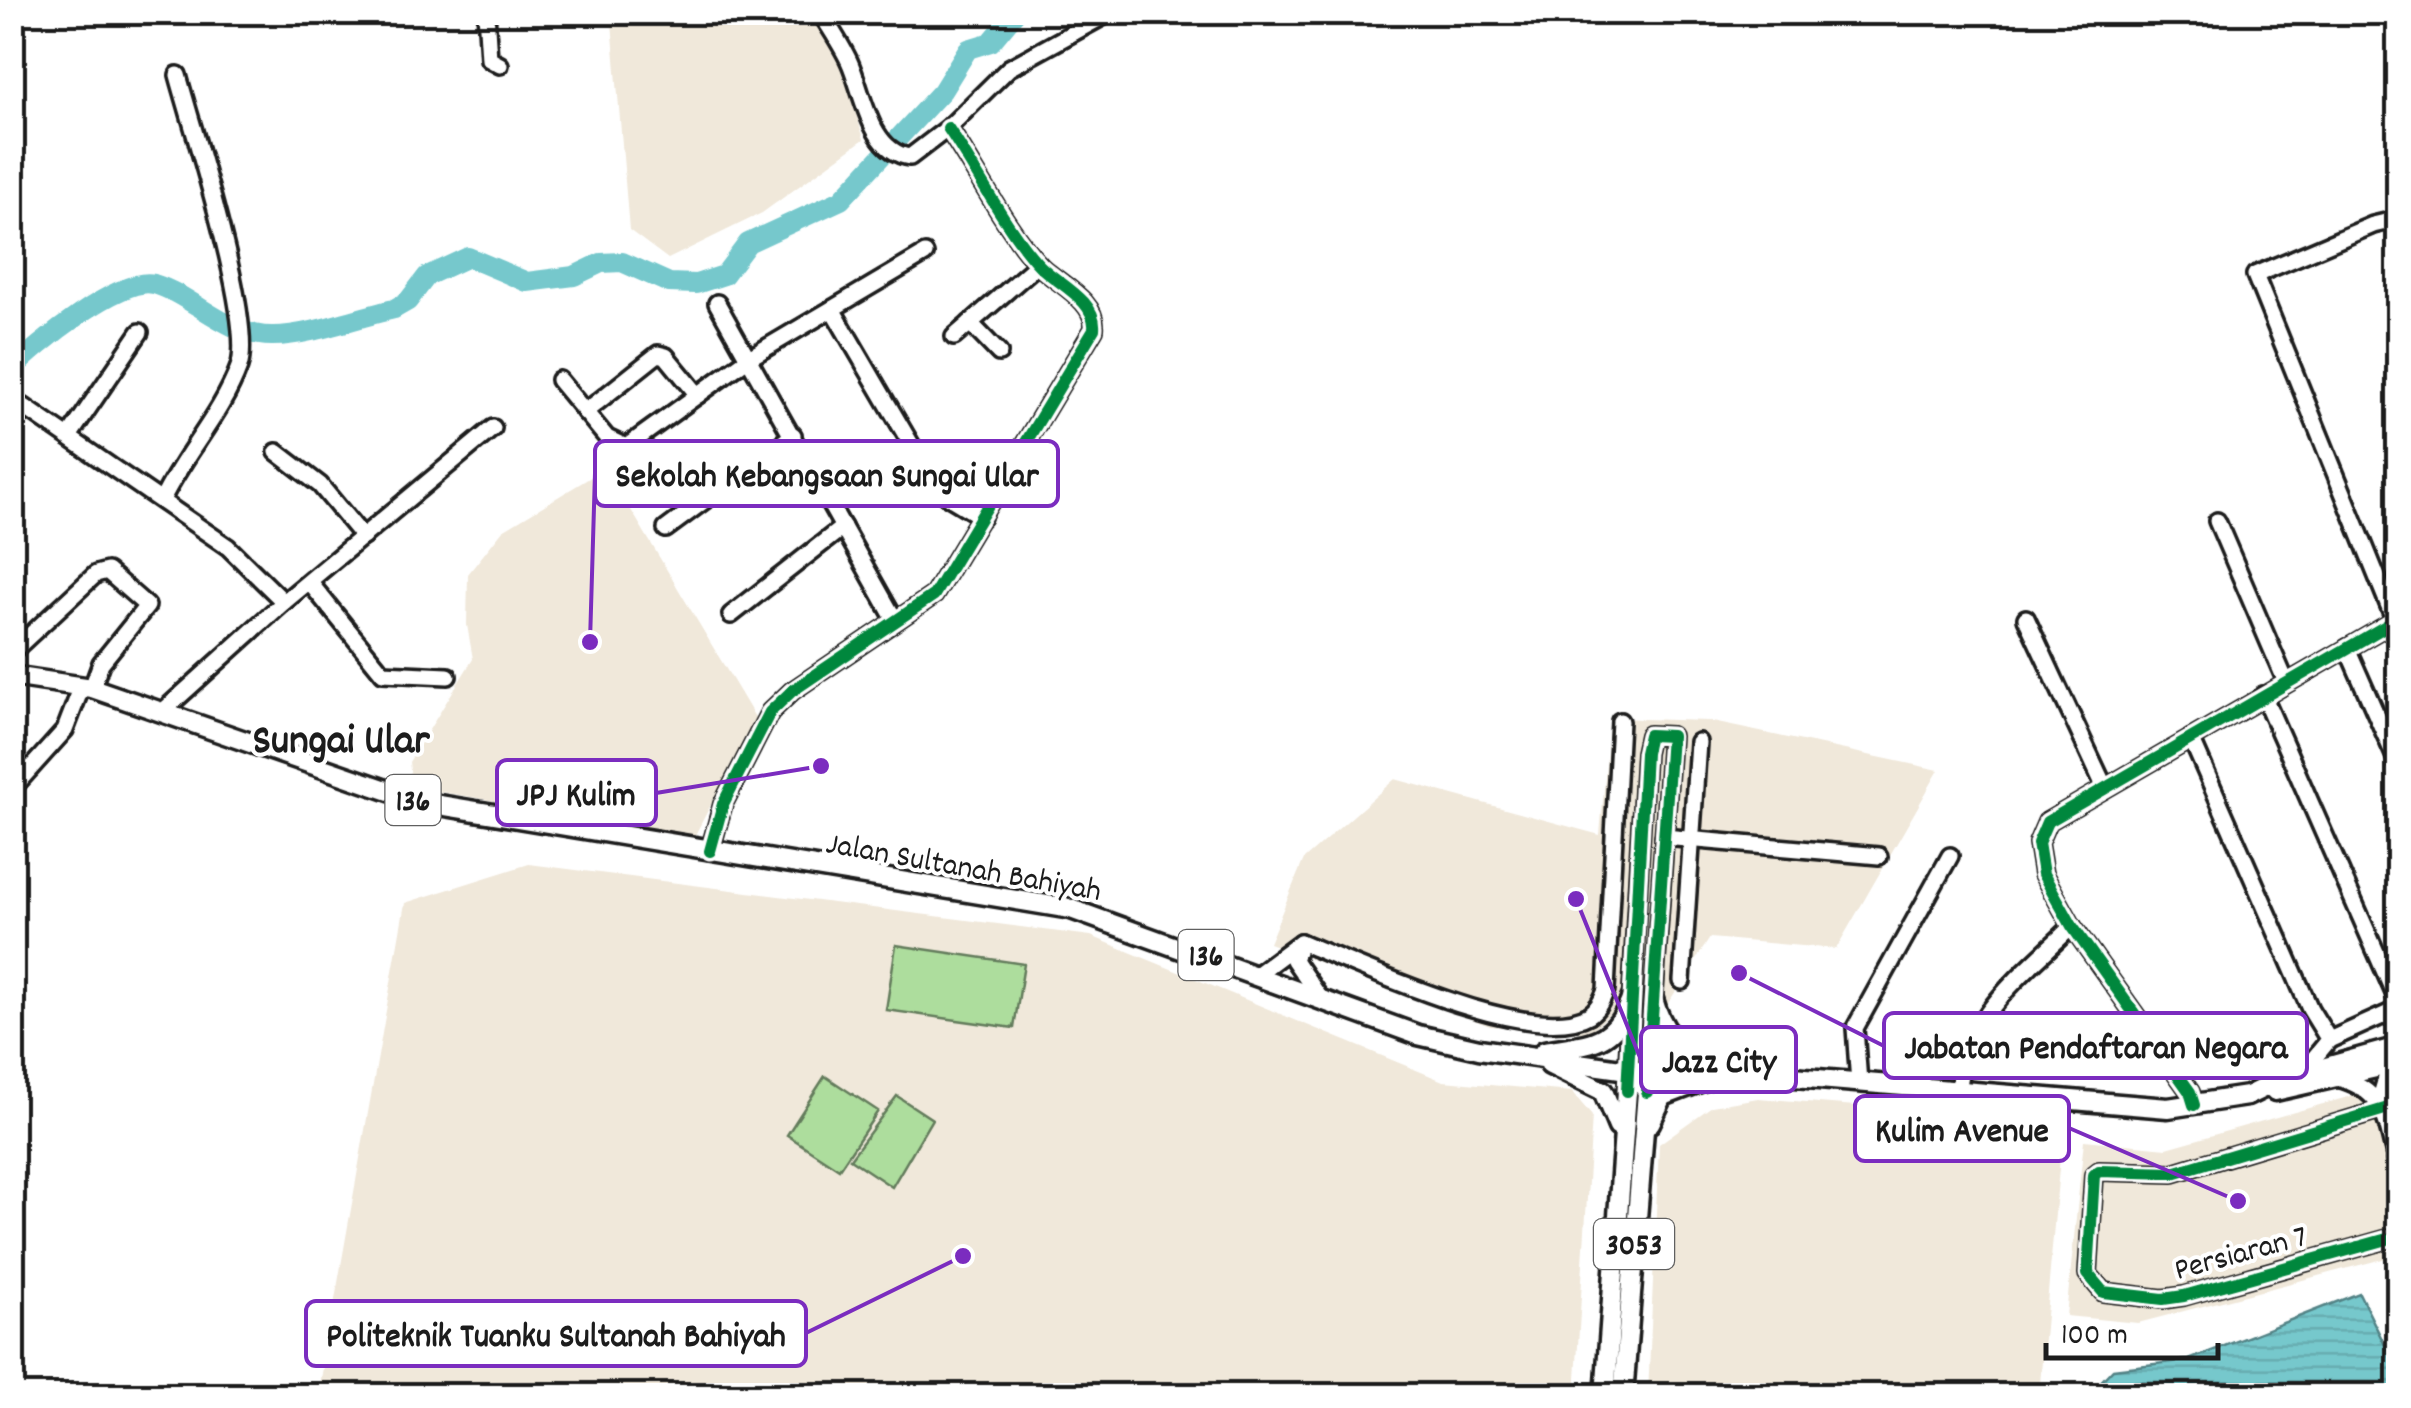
<svg xmlns="http://www.w3.org/2000/svg" width="2411" height="1408" viewBox="0 0 2411 1408" font-family="Dekko,sans-serif">
	<style>
		.built { fill: #f0e8da }
		.pitch { fill: #addd9d; stroke: #647c5c; stroke-width: 2.5 }
		.water { fill: url(#water-rules); stroke: #528386; stroke-width: 2.5 }
		.lines { fill: none; stroke-linecap: round; stroke-linejoin: round }
		.river { stroke: #76c8cc; stroke-width: 20 }
		.minor-casing { stroke: #1c1c1c; stroke-width: 22 }
		.major-casing { stroke: #1c1c1c; stroke-width: 25 }
		.minor { stroke: #fff; stroke-width: 15 }
		.major { stroke: #fff; stroke-width: 18 }
		.cycleway-casing { stroke: #fff; stroke-width: 19 }
		.cycleway { stroke: #00873e; stroke-width: 12 }
		.labels { text-anchor: middle; stroke-width: 8; stroke-linejoin: round; paint-order: stroke }
		.shield { fill: #fff; stroke: #606060; stroke-width: 2.5 }
		.shield-label { font-size: 30px; font-weight: bold; fill: #1c1c1c }
		.street-label { font-size: 32px; fill: #1c1c1c; stroke: #fff }
		.district-label { font-size: 42px; font-weight: bold; fill: #1c1c1c; stroke: #fff }
		.leader { fill: none; stroke: #7b2cbf; stroke-width: 4 }
		.callout-dot { fill: #7b2cbf; stroke: #fff; stroke-width: 4 }
		.callout { fill: #fff; stroke: #7b2cbf; stroke-width: 4 }
		.callout-label { font-size: 35px; text-anchor: middle; font-weight: bold; fill: #1c1c1c }
	</style>
	<defs>
		<pattern id="water-rules" width="6" height="5" patternUnits="userSpaceOnUse" patternTransform="scale(2.5)"><rect width="6" height="5" fill="#76c8cc"/><path d="M0 2.5h6" fill="none" stroke="#66abaf"/></pattern>
	</defs>
	<rect width="100%" height="100%" fill="#fff"/>
	<filter id="ink" filterUnits="userSpaceOnUse"><feTurbulence type="fractalNoise" baseFrequency=".01" numOctaves="2"/><feDisplacementMap in="SourceGraphic" scale="20" xChannelSelector="R" yChannelSelector="G"/><feConvolveMatrix kernelMatrix="1 2 1 2 8 2 1 2 1" color-interpolation-filters="sRGB"/></filter>
	<g filter="url(#ink)">
		<g class="built">
			<polygon points="626,13 805,13 818,22 843,72 864,139 762,213 668,259 629,230 612,22"/>
			<polygon points="606,468 756,719 695,835 412,787 409,762 473,659 467,625 468,574 503,530"/>
			<polygon points="1610,718 1708,721 1939,770 1836,949 1710,938 1663,1011 1616,1008 1589,1033 1490,1026 1269,943 1304,859 1395,779 1600,835"/>
			<polygon points="529,864 1091,936 1443,1081 1572,1092 1592,1116 1575,1395 318,1396 405,903"/>
			<polygon points="2398,1083 2398,1255 2138,1323 2066,1316 2084,1140 2167,1148"/>
			<polygon points="1758,1098 2063,1123 2039,1395 1648,1395 1659,1144 1712,1106"/>
		</g>
		<g class="pitch">
			<polygon points="896,945 1024,964 1014,1028 886,1010"/>
			<polygon points="825,1076 878,1111 839,1169 787,1135"/>
			<polygon points="897,1096 932,1119 892,1187 850,1159"/>
		</g>
		<polygon class="water" points="2359,1293 2387,1349 2398,1354 2398,1395 2088,1395 2113,1369 2189,1360"/>
		<g class="lines">
			<path class="river" d="M12,370C35,346 121,275 154,284C194,296 228,337 273,336C308,336 359,317 394,309L408,301L427,276L468,257L527,282L574,276L601,263L622,262L669,283L696,284L724,275L748,243L841,200L942,91L968,49L991,42L1016,12"/>
			<g class="minor-casing">
				<g id="minor">
					<polyline points="486,12 489,59 500,65"/>
					<path d="M820,12C830,28 841,44 849,61C863,91 869,152 910,157L948,128L1009,68L1111,12"/>
					<polyline points="717,303 895,620"/>
					<polyline points="832,309 932,480 947,496 982,517"/>
					<polyline points="970,323 999,353"/>
					<polyline points="954,337 1038,264"/>
					<polyline points="559,380 607,438 626,447 749,358 925,254"/>
					<polyline points="23,406 228,547 284,602"/>
					<polyline points="585,412 658,354 666,356 698,395"/>
					<polyline points="70,435 140,332"/>
					<polyline points="277,452 320,485 363,537"/>
					<path d="M162,500C184,454 222,414 239,367C255,322 193,131 178,75"/>
					<polyline points="2217,521 2286,682"/>
					<polyline points="666,529 793,435"/>
					<polyline points="310,583 383,673 448,676"/>
					<polyline points="731,615 843,527"/>
					<polyline points="2026,618 2105,788"/>
					<polyline points="2395,621 2255,275 2373,225 2390,221 2398,228"/>
					<polyline points="2347,648 2398,764"/>
					<polyline points="12,652 96,574 107,571 147,606 101,663 92,688"/>
					<polyline points="2263,695 2398,1002"/>
					<polyline points="162,712 284,602 493,428"/>
					<polyline points="2191,738 2310,1009 2329,1040 2398,1009"/>
					<polyline points="12,789 65,730 82,686"/>
					<polyline points="1664,837 1879,856"/>
					<path d="M710,851L723,804L770,712L792,691L934,595L1094,329C1097,301 1058,284 1040,266C1008,233 975,168 948,128"/>
					<path d="M1300,942C1359,965 1532,1048 1589,1015C1598,1009 1602,1000 1606,990L1620,721"/>
					<polyline points="1257,974 1300,942 1294,960 1320,998"/>
					<polyline points="1682,981 1698,742"/>
					<polyline points="2300,1075 2329,1040"/>
					<path d="M2337,1078C2387,1090 2386,1123 2398,1167"/>
					<polyline points="1627,1082 1645,753 1649,735 1671,736 1648,1082"/>
					<polyline points="1859,1083 1855,1028 1950,856"/>
					<path d="M1959,1090C1963,1017 2024,974 2072,926"/>
					<polyline points="2379,1102 2387,1075 2398,1066"/>
					<polyline points="2194,1105 2190,1092 2072,926 2043,874 2038,843 2047,822 2398,619"/>
					<polyline points="2398,1105 2173,1173 2099,1171 2094,1175 2088,1274 2103,1292 2163,1299 2184,1296 2398,1236"/>
				</g>
			</g>
			<g class="major-casing">
				<g id="major">
					<polyline points="12,676 92,688 421,802 1071,909 1418,1035 1479,1049 1635,1071 1733,1072 2168,1108 2247,1096 2280,1080 2398,1047"/>
					<path d="M1653,999C1664,1039 1685,1054 1723,1068"/>
					<path d="M1544,1051C1590,1043 1614,1046 1632,997"/>
					<polyline points="1550,1065 1603,1091 1618,1127"/>
					<polyline points="2275,1091 2398,1063"/>
					<polyline points="1650,1123 1663,1096 1713,1077"/>
					<polyline points="1605,1396 1627,1091 1635,1071"/>
					<polyline points="1623,1396 1647,1092 1635,1071"/>
				</g>
			</g>
			<use href="#minor" class="minor"/>
			<use href="#major" class="major"/>
			<g class="cycleway-casing">
				<g id="cycleway">
					<path d="M710,851L723,804L770,712L792,691L934,595L1094,329C1097,301 1058,284 1040,266C1008,233 975,168 948,128"/>
					<polyline points="1627,1091 1645,753 1649,735 1671,736 1647,1092"/>
					<polyline points="2194,1105 2190,1092 2072,926 2043,874 2038,843 2047,822 2398,619"/>
					<polyline points="2398,1105 2173,1173 2099,1171 2094,1175 2088,1274 2103,1292 2163,1299 2184,1296 2398,1236"/>
				</g>
			</g>
			<use href="#cycleway" class="cycleway"/>
		</g>
	</g>
	<g class="labels">
		<g class="shield">
			<rect x="385.5" y="775" width="55" height="50" rx="8"/>
			<rect x="1178.5" y="930" width="55" height="50" rx="8"/>
			<rect x="1594" y="1219" width="80" height="50" rx="8"/>
		</g>
		<g class="shield-label">
			<text x="413" y="810">136</text>
			<text x="1206" y="965">136</text>
			<text x="1634" y="1254">3053</text>
		</g>
		<g class="street-label">
			<text transform="translate(964 865) rotate(10)" y="11">Jalan Sultanah Bahiyah</text>
			<text transform="translate(2240 1251) rotate(-15)" y="11">Persiaran 7</text>
		</g>
		<g class="district-label">
			<text x="341" y="752">Sungai Ular</text>
		</g>
	</g>
	<path class="leader" d="M590 642L595 473M821 766L656 793M1739 973L1884 1046M1576 899L1641 1060M2238 1201L2069 1128M963 1256L806 1333"/>
	<g class="callout-dot">
		<circle cx="590" cy="642" r="10"/>
		<circle cx="821" cy="766" r="10"/>
		<circle cx="1739" cy="973" r="10"/>
		<circle cx="1576" cy="899" r="10"/>
		<circle cx="2238" cy="1201" r="10"/>
		<circle cx="963" cy="1256" r="10"/>
	</g>
	<g class="callout">
		<rect x="595" y="441" width="463" height="65" rx="10"/>
		<rect x="497" y="760" width="159" height="65" rx="10"/>
		<rect x="1884" y="1013" width="423" height="65" rx="10"/>
		<rect x="1641" y="1027" width="155" height="65" rx="10"/>
		<rect x="1855" y="1096" width="214" height="65" rx="10"/>
		<rect x="306" y="1301" width="500" height="65" rx="10"/>
	</g>
	<g class="callout-label">
		<text x="827" y="486">Sekolah Kebangsaan Sungai Ular</text>
		<text x="576" y="805">JPJ Kulim</text>
		<text x="2096" y="1058">Jabatan Pendaftaran Negara</text>
		<text x="1719" y="1072">Jazz City</text>
		<text x="1962" y="1141">Kulim Avenue</text>
		<text x="556" y="1346">Politeknik Tuanku Sultanah Bahiyah</text>
	</g>
	<rect width="2411" height="1408" fill="none" stroke="#fff" stroke-width="50"/>
	<rect x="25" y="25" width="2361" height="1358" fill="none" stroke="#1c1c1c" stroke-width="4" filter="url(#ink)"/>
	<path d="M2046 1343v15h172v-15" fill="none" stroke="#1c1c1c" stroke-width="5"/>
	<text x="2061" y="1343" font-size="30" fill="#1c1c1c" stroke="#ffffff" stroke-width="8" paint-order="stroke">100 m</text>
</svg>
